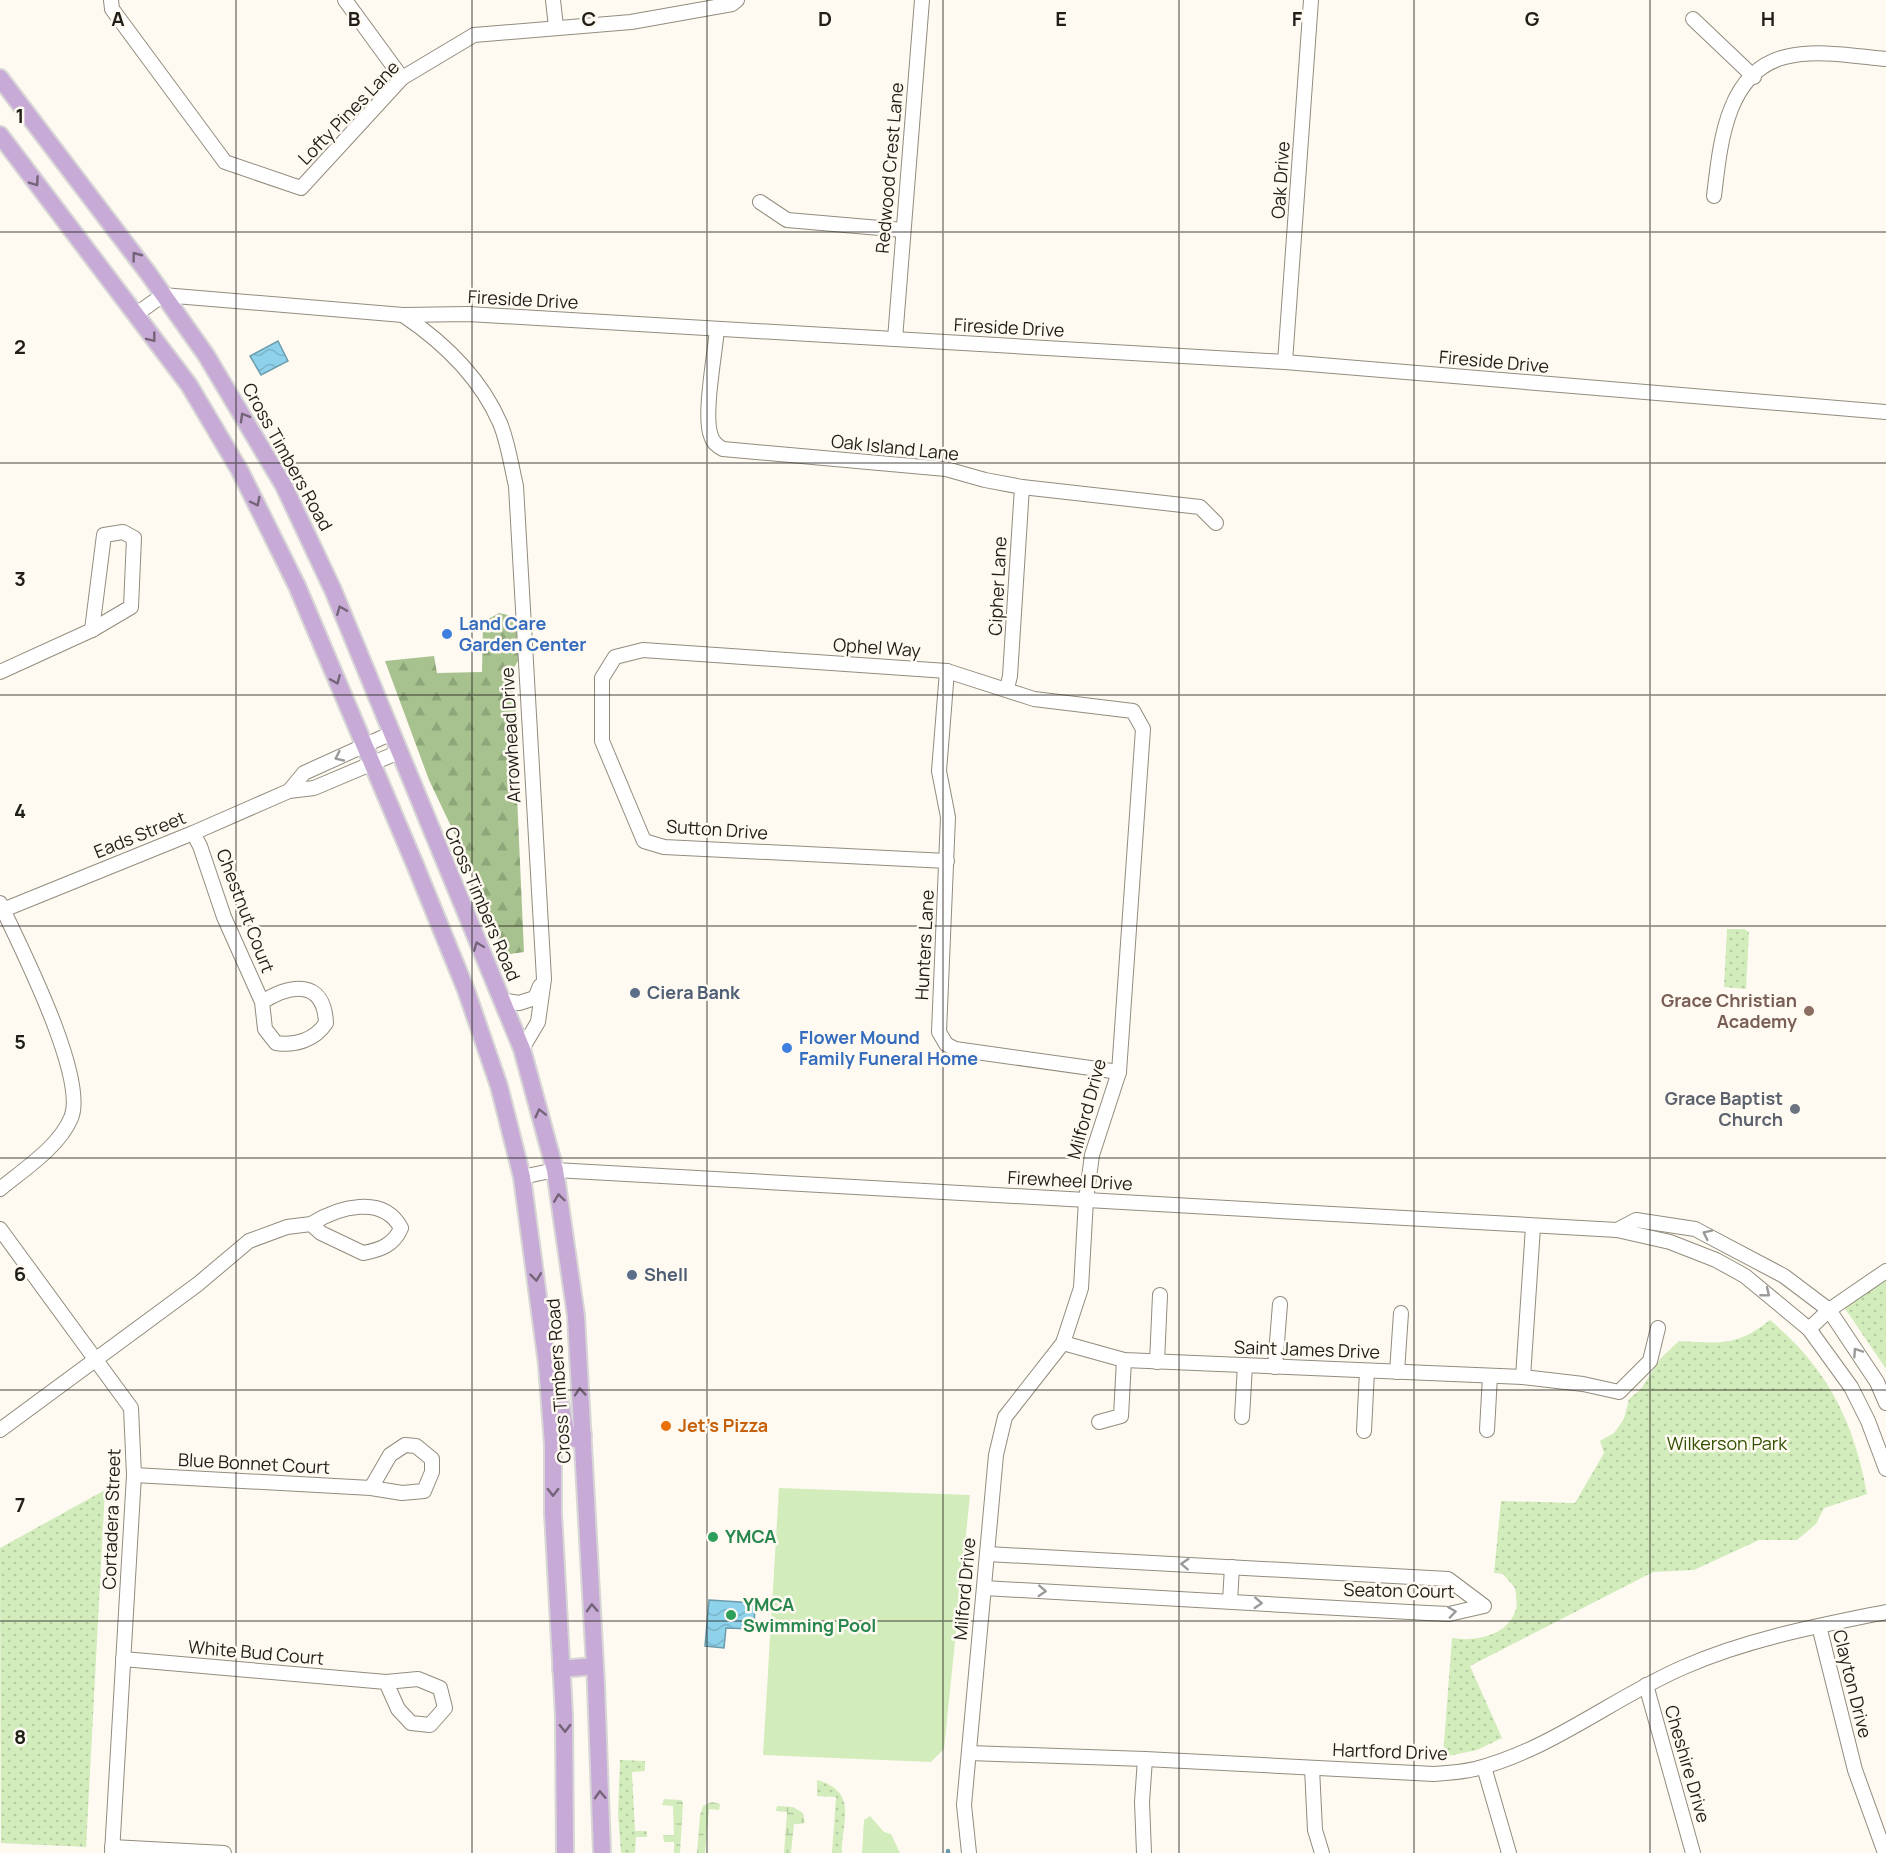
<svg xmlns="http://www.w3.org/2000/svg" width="1886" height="1853" viewBox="0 0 1886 1853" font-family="Manrope,sans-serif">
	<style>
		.grass { fill: url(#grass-dots) }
		.forest { fill: url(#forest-firs) }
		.wetland { fill: url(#wetland-marsh) }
		.garden { fill: #d2ecbc }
		.water { fill: url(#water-waves); stroke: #6c9cab; stroke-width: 1.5 }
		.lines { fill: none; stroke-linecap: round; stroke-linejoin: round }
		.stream { stroke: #6c9cab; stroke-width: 4.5 }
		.minor-casing { stroke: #928c7e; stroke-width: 16 }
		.major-casing { stroke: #d7d6d6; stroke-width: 20 }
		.minor { stroke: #fff; stroke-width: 14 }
		.major { stroke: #c8aad6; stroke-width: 16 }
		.oneway { stroke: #746478 }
		.oneway2 { stroke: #9b9a98 }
		.grid { fill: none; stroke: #201e19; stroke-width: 1.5; stroke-opacity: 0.55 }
		.shop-dot { fill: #3f7fe0; stroke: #fefaf1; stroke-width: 2 }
		.service-dot { fill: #5c6f8a; stroke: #fefaf1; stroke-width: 2 }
		.education-dot { fill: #8d6e63; stroke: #fefaf1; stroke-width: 2 }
		.worship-dot { fill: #6b7280; stroke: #fefaf1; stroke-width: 2 }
		.food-dot { fill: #e8710a; stroke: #fefaf1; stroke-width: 2 }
		.leisure-dot { fill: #2e9e5b; stroke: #fefaf1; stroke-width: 2 }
		.labels { text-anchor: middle; stroke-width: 5; stroke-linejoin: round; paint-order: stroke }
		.street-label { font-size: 18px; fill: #201e19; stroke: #fefaf1 }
		.shop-label { font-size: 18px; font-weight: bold; fill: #366cbe; stroke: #fefaf1; text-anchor: start }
		.service-label { font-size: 18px; font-weight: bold; fill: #4e5e75; stroke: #fefaf1; text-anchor: start }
		.education-label { font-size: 18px; font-weight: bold; fill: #785e54; stroke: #fefaf1; text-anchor: end }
		.worship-label { font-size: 18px; font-weight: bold; fill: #5b616d; stroke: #fefaf1; text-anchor: end }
		.food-label { font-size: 18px; font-weight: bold; fill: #c56008; stroke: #fefaf1; text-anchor: start }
		.park-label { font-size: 18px; fill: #305000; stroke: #fefaf1 }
		.leisure-label { font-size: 18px; font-weight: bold; fill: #27864d; stroke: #fefaf1; text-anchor: start }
		.grid-label { font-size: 20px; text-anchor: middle; font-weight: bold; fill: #201e19; stroke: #fefaf1; stroke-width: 5; stroke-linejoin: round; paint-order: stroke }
	</style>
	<defs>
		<pattern id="grass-dots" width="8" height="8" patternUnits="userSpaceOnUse" patternTransform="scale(1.5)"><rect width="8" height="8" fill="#d2ecbc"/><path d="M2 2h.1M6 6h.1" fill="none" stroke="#b4caa1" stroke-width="1.8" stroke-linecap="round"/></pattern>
		<pattern id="forest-firs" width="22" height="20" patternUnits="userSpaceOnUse" patternTransform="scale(1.5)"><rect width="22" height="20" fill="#a7c28e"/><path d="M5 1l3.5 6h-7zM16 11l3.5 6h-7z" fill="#8fa67a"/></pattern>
		<pattern id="wetland-marsh" width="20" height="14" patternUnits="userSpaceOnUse" patternTransform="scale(1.5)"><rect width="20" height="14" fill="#d2ecbc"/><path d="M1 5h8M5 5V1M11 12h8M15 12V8" fill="none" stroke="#b4caa1"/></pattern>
		<pattern id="water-waves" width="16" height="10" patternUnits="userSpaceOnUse" patternTransform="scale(1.5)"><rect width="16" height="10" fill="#8dd2ea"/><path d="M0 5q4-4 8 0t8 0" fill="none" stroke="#79b4c8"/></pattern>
	</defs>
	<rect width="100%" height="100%" fill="#fefaf1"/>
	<g class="grass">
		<polygon points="1727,929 1744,929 1749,932 1746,989 1724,987"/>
		<polygon points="1886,1281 1886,1369 1844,1307"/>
		<path d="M1770,1320C1827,1368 1854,1421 1867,1494L1824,1508L1816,1524L1797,1540H1759L1694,1570L1653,1572L1470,1666L1502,1738L1477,1750L1443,1757L1452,1638C1474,1642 1506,1636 1515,1612C1518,1606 1516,1595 1515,1588L1503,1574L1494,1573L1501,1501L1575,1503L1604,1453L1600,1441L1614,1433L1624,1419L1629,1399L1641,1389L1661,1358L1679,1341C1719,1343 1737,1347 1770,1320Z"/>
		<polygon points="105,1490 86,1847 1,1843 0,1548"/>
		<polygon points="620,1760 645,1761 645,1771 632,1772 635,1831 647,1831 647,1837 636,1837 635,1853 621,1853 618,1814"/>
		<path d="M817,1780C860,1792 841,1823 842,1853H832L836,1797L817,1796Z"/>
	</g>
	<polygon class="forest" points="499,613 517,617 522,654 509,676 516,703 517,796 524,952 503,955 478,883 429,780 385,661 434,656 437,673 482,672 483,622"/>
	<g class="wetland">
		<polygon points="664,1799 681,1800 683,1803 680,1853 674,1853 674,1842 664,1842 663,1835 674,1835 673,1806 662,1805"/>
		<polygon points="712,1802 720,1804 719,1810 709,1809 705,1853 697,1853 700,1815 703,1806"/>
		<polygon points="777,1806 793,1807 803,1813 805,1823 794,1824 791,1853 784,1853 787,1812 776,1811"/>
	</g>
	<g class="garden">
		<polygon points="779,1488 970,1495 944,1749 931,1762 763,1755"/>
		<polygon points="870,1816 884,1832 891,1834 900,1853 862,1853 864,1820"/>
	</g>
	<g class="water">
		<polygon points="278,341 288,361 261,375 250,356"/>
		<polygon points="709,1600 755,1603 754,1629 726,1628 724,1648 705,1646"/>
	</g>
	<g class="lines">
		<polyline class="stream" points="948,1853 948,1851"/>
		<g class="minor-casing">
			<g id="minor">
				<polyline points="111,0 112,9 225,162 301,188 402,78 474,35 631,22 732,4 737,0"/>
				<polyline points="345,0 402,78"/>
				<polyline points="553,0 556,27"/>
				<polyline points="1693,19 1754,77"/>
				<path d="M1714,196C1720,147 1725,72 1785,57C1817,49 1854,56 1886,59"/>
				<polyline points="760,202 787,220 903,230"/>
				<polyline points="135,315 163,295 403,315 468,314 1285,362 1886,412"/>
				<path d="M403,315C443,342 480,377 500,423C508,442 511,465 516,486L544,979L538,1022L522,1049"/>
				<path d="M717,329C715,354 703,416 711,436C713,443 717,446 723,449L946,469L985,480L1022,487L1200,507L1216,523"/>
				<polyline points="895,339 922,0"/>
				<polyline points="1285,362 1311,0"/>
				<polygon points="123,532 134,538 131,607 92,630 104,535"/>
				<polyline points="947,671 939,771 948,817 939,1032 946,1044 955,1049 1119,1072"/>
				<polyline points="0,672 92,630"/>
				<polyline points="1007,688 1010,676 1022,487"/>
				<polyline points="289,791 304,773 392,733"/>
				<path d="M193,833L200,846L224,917L262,1002L265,1029L276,1043C295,1046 315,1040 326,1023C324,979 291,984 262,1002"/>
				<polyline points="947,861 664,847 644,841 602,741 602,678 615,657 643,650 947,671 1034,699 1133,711 1143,729 1119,1072 1092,1155 1086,1200 1081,1288 1063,1343 1005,1417 996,1455 964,1805 969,1853"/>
				<polyline points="3,910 193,833 289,791 314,788 399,752"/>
				<polyline points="501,1000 519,1003 535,998 540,986"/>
				<polyline points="522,1177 555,1170 1617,1230 1670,1242 1716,1260 1745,1276 1809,1329 1851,1387 1868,1421 1886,1469"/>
				<path d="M0,1189C23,1170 59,1147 71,1118C88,1078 19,944 0,903"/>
				<polyline points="0,1229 131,1408 134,1475 112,1853"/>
				<polyline points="1617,1230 1636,1220 1695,1229 1784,1276 1829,1310 1877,1382 1886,1403"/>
				<polyline points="1809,1329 1829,1310 1886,1271"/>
				<polyline points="1063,1343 1124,1360 1523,1377 1583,1384 1619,1392 1650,1361 1658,1328"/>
				<polyline points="1157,1362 1160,1295"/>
				<polyline points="1275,1367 1280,1304"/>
				<polyline points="1397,1372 1401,1313"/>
				<polyline points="1523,1377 1533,1227"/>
				<polyline points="1242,1417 1245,1365"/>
				<polyline points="1099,1422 1121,1416 1124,1360"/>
				<path d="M0,1430L198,1284L249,1241L287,1227L311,1224L321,1233L363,1253C380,1250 394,1245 401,1228C383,1194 338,1207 311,1224"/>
				<polyline points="1487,1430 1490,1376"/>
				<polyline points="1364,1431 1367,1371"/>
				<polygon points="405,1445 416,1446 432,1459 432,1472 424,1491 402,1493 371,1488 390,1455"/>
				<polyline points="134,1475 371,1488"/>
				<polyline points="984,1588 1427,1613 1449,1614 1484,1606 1448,1579 987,1554"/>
				<polyline points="1230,1601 1232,1567"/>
				<polyline points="1819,1626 1855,1770 1885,1853"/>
				<polyline points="123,1659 386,1682 398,1709 411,1723 430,1725 445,1708 440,1688 418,1679 386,1682"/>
				<polyline points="1646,1685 1693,1853"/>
				<path d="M969,1753L1145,1759L1434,1774C1448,1773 1462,1772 1475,1769C1551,1750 1614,1697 1684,1667C1748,1639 1817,1626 1886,1612"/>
				<polyline points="1484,1767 1509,1853"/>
				<polyline points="1312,1768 1315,1830 1322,1853"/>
				<polyline points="112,1847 224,1853"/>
				<polyline points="1144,1853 1142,1802 1145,1759"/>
			</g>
		</g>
		<g class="major-casing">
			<g id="major">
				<polyline points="0,78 148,273 206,355 284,486 333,590 522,1049 555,1170 576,1316 596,1685 602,1853"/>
				<polyline points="0,135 189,385 240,471 297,586 416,867 466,990 499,1086 522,1177 547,1364 553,1444 553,1513 564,1715 565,1853"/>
				<polyline points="559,1398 567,1435 573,1439 583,1435"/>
				<polyline points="561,1669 595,1666"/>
			</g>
		</g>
		<use href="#minor" class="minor"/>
		<use href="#major" class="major"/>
	</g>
	<defs><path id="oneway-chevron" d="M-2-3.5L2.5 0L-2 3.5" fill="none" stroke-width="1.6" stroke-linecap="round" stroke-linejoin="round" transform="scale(1.5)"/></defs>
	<g class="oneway">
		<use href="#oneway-chevron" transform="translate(35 182) rotate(55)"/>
		<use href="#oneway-chevron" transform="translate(136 256) rotate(-127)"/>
		<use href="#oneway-chevron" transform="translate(152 338) rotate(52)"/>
		<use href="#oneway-chevron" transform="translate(244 417) rotate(-120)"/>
		<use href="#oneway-chevron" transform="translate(256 502) rotate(63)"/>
		<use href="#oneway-chevron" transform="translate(341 610) rotate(-112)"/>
		<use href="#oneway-chevron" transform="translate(336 680) rotate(67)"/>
		<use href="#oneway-chevron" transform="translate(478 946) rotate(-111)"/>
		<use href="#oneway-chevron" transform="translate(540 1113) rotate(-104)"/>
		<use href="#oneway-chevron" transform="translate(559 1198) rotate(-98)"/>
		<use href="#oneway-chevron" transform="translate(536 1277) rotate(83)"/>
		<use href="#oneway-chevron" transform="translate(580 1392) rotate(-94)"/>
		<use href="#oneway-chevron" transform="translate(553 1492) rotate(90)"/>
		<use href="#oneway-chevron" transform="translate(592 1608) rotate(-93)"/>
		<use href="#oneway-chevron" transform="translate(565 1728) rotate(89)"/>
		<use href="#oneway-chevron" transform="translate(600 1795) rotate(-92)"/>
	</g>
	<g class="oneway2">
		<use href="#oneway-chevron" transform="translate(339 757) rotate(155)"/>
		<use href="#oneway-chevron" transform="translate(1707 1234) rotate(-154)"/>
		<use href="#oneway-chevron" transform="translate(1766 1293) rotate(39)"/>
		<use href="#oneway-chevron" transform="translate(1857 1352) rotate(-124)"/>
		<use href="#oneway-chevron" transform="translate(1185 1564) rotate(-177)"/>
		<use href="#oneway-chevron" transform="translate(1042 1591) rotate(3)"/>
		<use href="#oneway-chevron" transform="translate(1258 1603) rotate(3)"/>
		<use href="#oneway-chevron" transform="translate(1452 1612) rotate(-8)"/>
	</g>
	<path class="grid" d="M236,0V1853M472,0V1853M707,0V1853M943,0V1853M1179,0V1853M1414,0V1853M1650,0V1853M0,232H1886M0,463H1886M0,695H1886M0,926H1886M0,1158H1886M0,1390H1886M0,1621H1886"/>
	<g class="shop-dot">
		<circle cx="447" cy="634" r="6"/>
		<circle cx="787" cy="1048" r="6"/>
	</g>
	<g class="service-dot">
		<circle cx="635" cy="993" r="6"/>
		<circle cx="632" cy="1275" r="6"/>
	</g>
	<circle class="education-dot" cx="1809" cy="1011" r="6"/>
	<circle class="worship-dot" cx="1795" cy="1109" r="6"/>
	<circle class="food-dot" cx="666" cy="1426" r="6"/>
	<g class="leisure-dot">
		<circle cx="713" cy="1537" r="6"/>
		<circle cx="731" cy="1615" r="6"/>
	</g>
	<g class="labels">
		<g class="street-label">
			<text transform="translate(349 113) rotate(-46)" y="6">Lofty Pines Lane</text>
			<text transform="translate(890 168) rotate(-85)" y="6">Redwood Crest Lane</text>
			<text transform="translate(1281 180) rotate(-86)" y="6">Oak Drive</text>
			<text transform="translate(523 300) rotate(3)" y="6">Fireside Drive</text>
			<text transform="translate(1009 328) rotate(3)" y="6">Fireside Drive</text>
			<text transform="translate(1494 362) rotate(5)" y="6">Fireside Drive</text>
			<text transform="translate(895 448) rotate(6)" y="6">Oak Island Lane</text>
			<text transform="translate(287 457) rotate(61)" y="6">Cross Timbers Road</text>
			<text transform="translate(998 586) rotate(-87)" y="6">Cipher Lane</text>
			<text transform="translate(877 648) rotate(4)" y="6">Ophel Way</text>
			<text transform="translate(511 735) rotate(-93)" y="6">Arrowhead Drive</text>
			<text transform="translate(717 830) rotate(4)" y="6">Sutton Drive</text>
			<text transform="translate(140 835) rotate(-22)" y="6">Eads Street</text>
			<text transform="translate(482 904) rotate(67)" y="6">Cross Timbers Road</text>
			<text transform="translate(245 911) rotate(69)" y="6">Chestnut Court</text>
			<text transform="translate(925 945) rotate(-87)" y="6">Hunters Lane</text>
			<text transform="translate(1087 1109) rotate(-75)" y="6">Milford Drive</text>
			<text transform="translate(1070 1181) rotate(3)" y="6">Firewheel Drive</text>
			<text transform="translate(1307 1350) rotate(2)" y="6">Saint James Drive</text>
			<text transform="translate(559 1381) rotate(-94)" y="6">Cross Timbers Road</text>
			<text transform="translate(254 1464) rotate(3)" y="6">Blue Bonnet Court</text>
			<text transform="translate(112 1519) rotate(-88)" y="6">Cortadera Street</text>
			<text transform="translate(965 1589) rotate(-85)" y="6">Milford Drive</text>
			<text transform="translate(1399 1591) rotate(1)" y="6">Seaton Court</text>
			<text transform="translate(256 1653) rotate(5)" y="6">White Bud Court</text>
			<text transform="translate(1852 1684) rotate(76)" y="6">Clayton Drive</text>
			<text transform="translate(1390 1752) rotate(2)" y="6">Hartford Drive</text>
			<text transform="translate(1687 1764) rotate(74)" y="6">Cheshire Drive</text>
		</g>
		<g class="shop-label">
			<text x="459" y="630">Land Care<tspan x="459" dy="21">Garden Center</tspan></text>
			<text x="799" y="1044">Flower Mound<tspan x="799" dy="21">Family Funeral Home</tspan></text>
		</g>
		<g class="service-label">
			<text x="647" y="999">Ciera Bank</text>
			<text x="644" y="1281">Shell</text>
		</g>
		<g class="education-label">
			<text x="1797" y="1007">Grace Christian<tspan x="1797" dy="21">Academy</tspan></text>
		</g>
		<g class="worship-label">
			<text x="1783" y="1105">Grace Baptist<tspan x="1783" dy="21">Church</tspan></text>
		</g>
		<g class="food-label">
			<text x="678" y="1432">Jet's Pizza</text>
		</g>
		<g class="park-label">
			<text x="1727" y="1450">Wilkerson Park</text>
		</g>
		<g class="leisure-label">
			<text x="725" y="1543">YMCA</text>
			<text x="743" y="1611">YMCA<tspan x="743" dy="21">Swimming Pool</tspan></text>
		</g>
	</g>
	<g class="grid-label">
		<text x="118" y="26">A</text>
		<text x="354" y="26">B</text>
		<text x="589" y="26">C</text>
		<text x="825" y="26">D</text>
		<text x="1061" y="26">E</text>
		<text x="1297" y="26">F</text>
		<text x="1532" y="26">G</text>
		<text x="1768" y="26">H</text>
		<text x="20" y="123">1</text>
		<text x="20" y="354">2</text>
		<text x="20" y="586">3</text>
		<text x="20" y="818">4</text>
		<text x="20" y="1049">5</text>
		<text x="20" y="1281">6</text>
		<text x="20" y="1512">7</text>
		<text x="20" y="1744">8</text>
	</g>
</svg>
